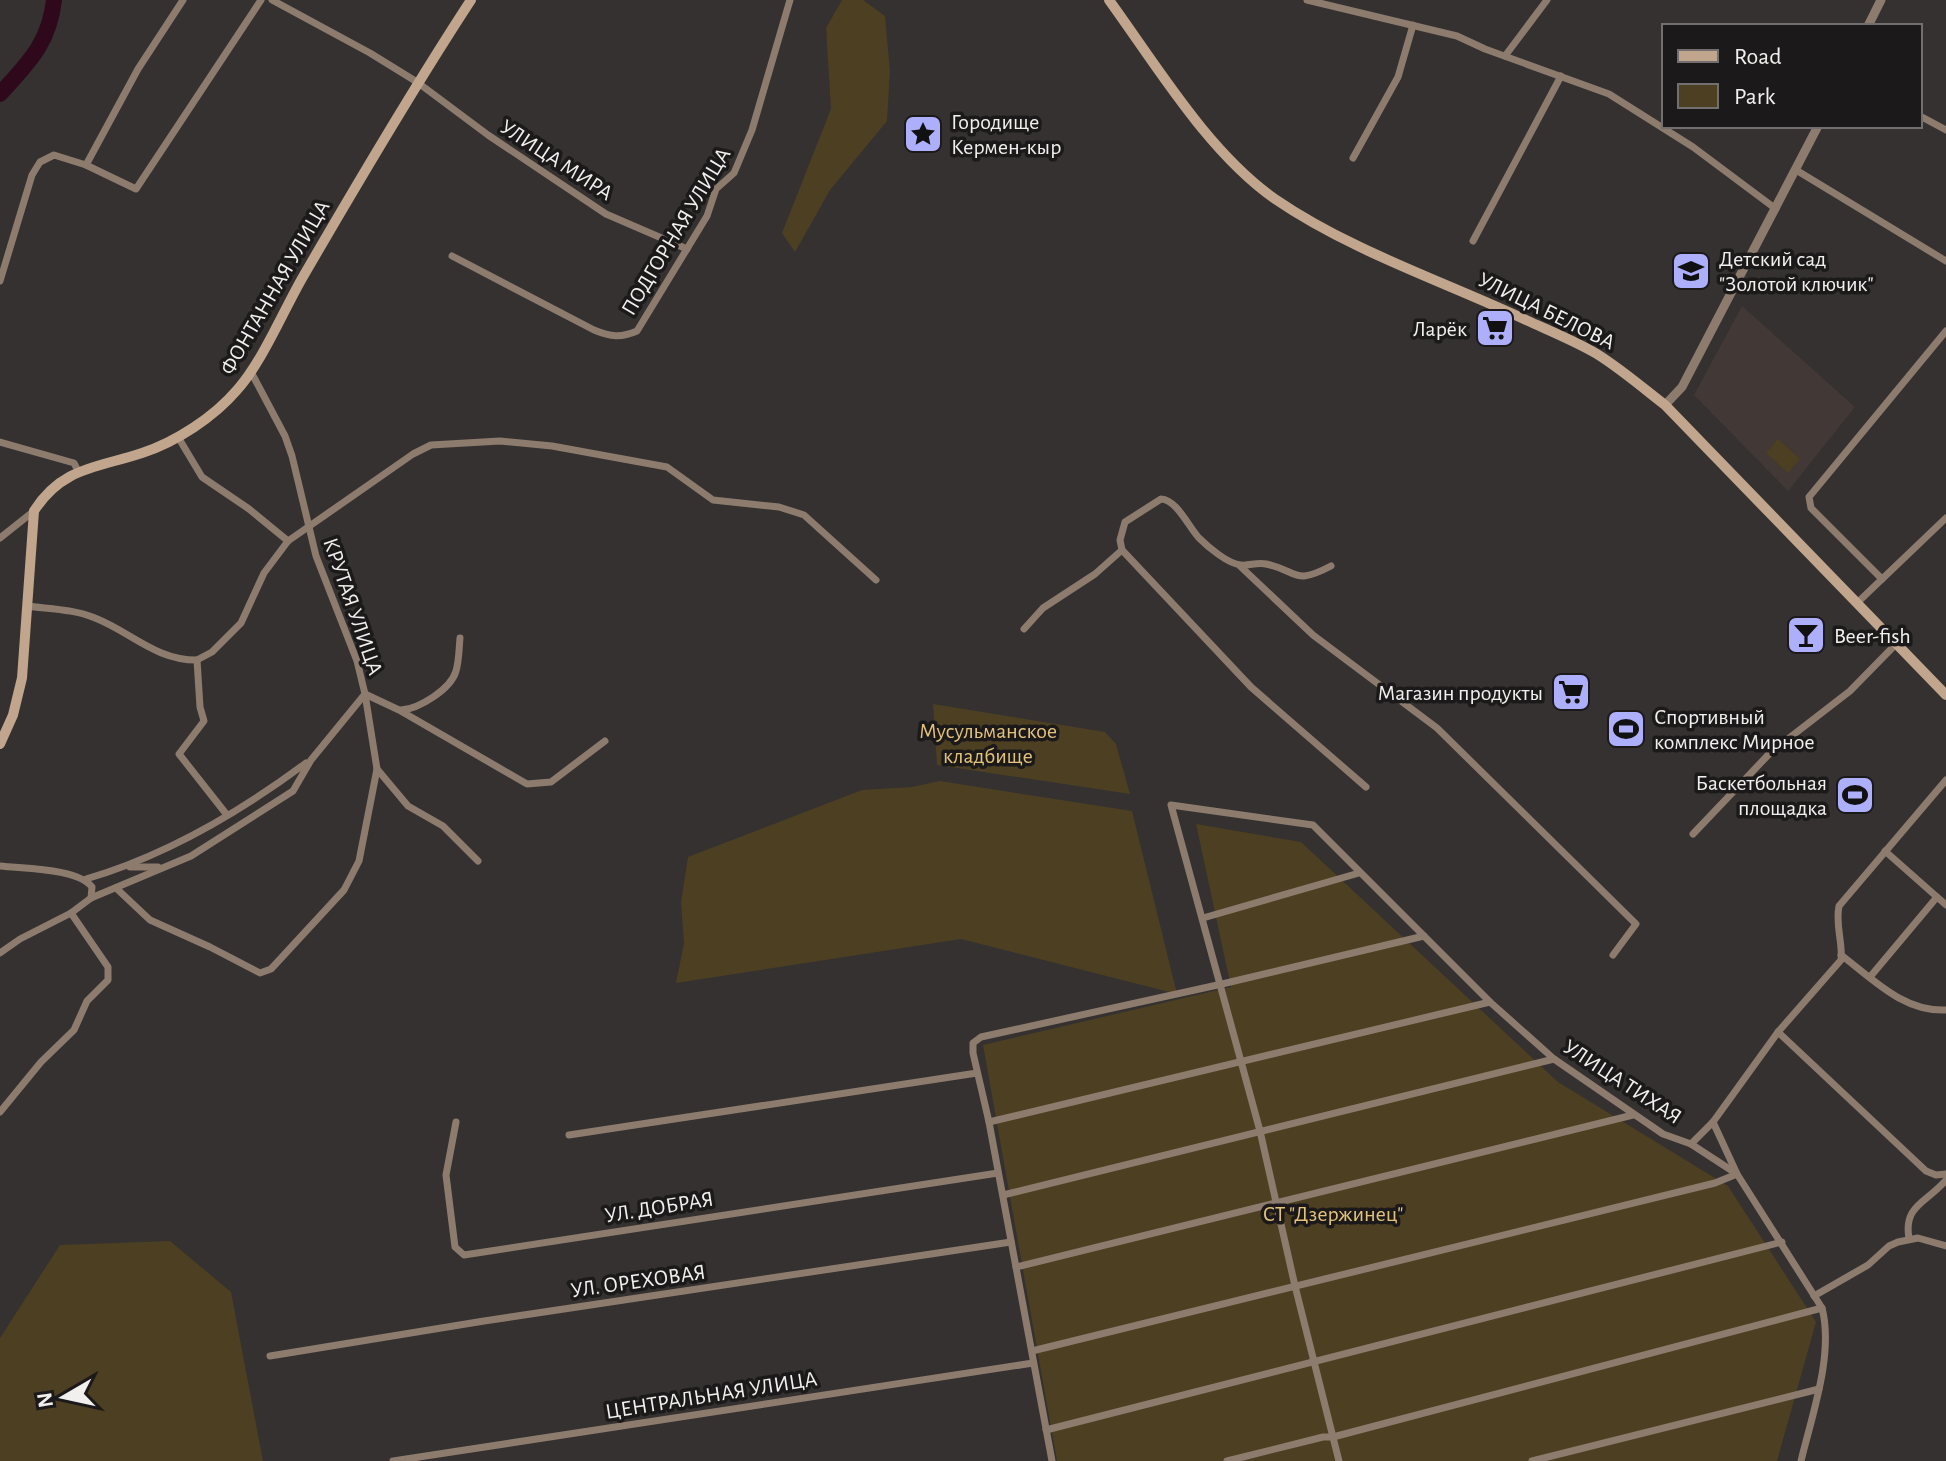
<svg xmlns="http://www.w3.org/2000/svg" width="1946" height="1461" viewBox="0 0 1946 1461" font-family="'Alegreya Sans',sans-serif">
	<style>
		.built { fill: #423835 }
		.green { fill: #4c3f22 }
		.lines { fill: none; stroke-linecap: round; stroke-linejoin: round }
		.river { stroke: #2f081c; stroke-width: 16 }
		.minor { stroke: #8d7b6d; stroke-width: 7 }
		.tertiary { stroke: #8d7b6d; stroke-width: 9 }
		.secondary { stroke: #c1a58d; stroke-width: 10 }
		.labels { text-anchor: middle; stroke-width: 7; stroke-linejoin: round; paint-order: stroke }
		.poi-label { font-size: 22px; fill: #f2efef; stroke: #1b1919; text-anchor: start }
		.street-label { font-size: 22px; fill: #f2efef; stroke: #1b1919 }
		.park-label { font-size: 22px; fill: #e3c27a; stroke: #1b1919 }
	</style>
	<rect width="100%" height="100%" fill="#343130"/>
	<polygon class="built" points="1742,306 1855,407 1788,491 1694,395"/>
	<g class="green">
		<polygon points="842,0 863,0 885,16 890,71 887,121 830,190 795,252 782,233 831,109 826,28"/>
		<polygon points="1778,439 1800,459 1788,473 1766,453"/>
		<polygon points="933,704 1105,732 1116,744 1130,794 937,765"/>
		<polygon points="1851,777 1874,799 1860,814 1837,792"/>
		<polygon points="940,781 1132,811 1177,994 961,939 676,983 684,943 681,902 688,857 862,790 912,787"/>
		<polygon points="1196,824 1301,842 1558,1082 1728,1186 1816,1322 1777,1461 1057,1461 983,1045 1231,987"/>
		<polygon points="170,1241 231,1292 263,1461 0,1461 0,1338 60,1245"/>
	</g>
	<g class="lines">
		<path class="river" d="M0,94C28,63 49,44 54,0"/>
		<g class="minor">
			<polyline points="272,0 370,53 417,82 488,135 606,214 687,249"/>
			<polyline points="1307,0 1457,36 1485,49 1609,94 1693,147 1776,209"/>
			<polyline points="1505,56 1547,0"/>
			<polyline points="1920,116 1946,130"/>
			<polyline points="1353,158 1398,77 1413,25"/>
			<polyline points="86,165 138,69 183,0"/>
			<polyline points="1796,170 1946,261"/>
			<polyline points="1473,241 1561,76"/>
			<path d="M452,256L594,330C611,337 621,338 637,331L707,216L716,189L734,173L752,130L790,0"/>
			<polyline points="0,281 32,175 40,162 54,155 86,165 136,189 261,0"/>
			<polyline points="178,437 202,477 249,509 288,541"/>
			<polyline points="0,442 74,463 78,471"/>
			<polyline points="0,538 34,511"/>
			<polyline points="1122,550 1251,687 1366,787"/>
			<polyline points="1240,566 1313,635 1437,728 1636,924 1613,955"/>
			<polyline points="1882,579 1811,508 1809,497 1946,331"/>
			<polyline points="1857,603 1946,518"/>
			<path d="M27,606C49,609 74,609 95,618C131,632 155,660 197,660"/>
			<path d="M1024,629L1043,608L1095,574L1122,550L1120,540L1125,522L1161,499C1177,500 1188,526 1199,538C1208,547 1228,564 1241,565C1249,566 1257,562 1266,564C1299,571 1293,586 1331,566"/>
			<polyline points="365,694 399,710 527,784 551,782 605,741"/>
			<path d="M401,710C419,709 451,689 456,671C459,661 459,649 460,638"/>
			<polyline points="377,769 408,806 443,826 478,861"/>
			<polyline points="227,815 179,754 204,721 200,707 197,660 212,652 241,623 264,573 288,541 413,454 431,445 500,441 552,446 667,467 713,500 779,507 804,515 876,580"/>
			<polyline points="1693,834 1771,752 1850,691 1896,644"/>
			<path d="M0,866C24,869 77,868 92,887L91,898"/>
			<polyline points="130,867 158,867"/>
			<path d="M86,879C165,856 240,812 306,763"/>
			<polyline points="116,888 150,920 210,947 260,973 271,969 344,890 359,861 377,769 365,694"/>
			<polyline points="1937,897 1946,905"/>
			<polyline points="1203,918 1359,873"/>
			<polyline points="0,953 20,939 71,913 91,898 191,856 293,791 311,760 365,694 357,661 316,556 292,456 285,436 251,372"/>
			<path d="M1841,955C1873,979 1903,1012 1946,1010"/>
			<polyline points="1870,977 1937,897 1885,851"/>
			<polyline points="1778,1032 1926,1171 1936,1175 1946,1174"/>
			<polyline points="0,1112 41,1062 74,1030 87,1001 108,980 108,967 71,913"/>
			<polyline points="456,1122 446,1175 455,1247 464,1255 998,1173"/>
			<polyline points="989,1122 1490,1002"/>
			<path d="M1713,1122L1737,1174L1822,1308C1834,1354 1812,1415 1801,1461"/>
			<polyline points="569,1135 977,1073"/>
			<polyline points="1003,1195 1554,1059"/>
			<path d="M1909,1238C1903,1205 1928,1202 1946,1180"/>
			<polyline points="1016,1267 1633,1115"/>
			<polyline points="1814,1296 1868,1265 1889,1246 1898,1242 1918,1238 1946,1246"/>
			<polyline points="1032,1351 1715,1183 1737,1174 1691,1144"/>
			<polyline points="270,1356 484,1321 1011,1242"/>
			<polyline points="1046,1430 1782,1242"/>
			<polyline points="393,1461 1033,1363"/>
			<polyline points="1052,1461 989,1122 973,1053 973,1043 981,1037 1222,984 1424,936"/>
			<polyline points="1227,1461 1323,1437 1333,1437 1822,1308"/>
			<path d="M1339,1461L1295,1286L1260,1131L1171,805L1313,825L1490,1002L1554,1059L1663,1134L1691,1144L1713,1122L1778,1032L1841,960C1843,942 1835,925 1839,906L1946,780"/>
			<polyline points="1532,1461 1819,1389"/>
		</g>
		<g class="tertiary">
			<polyline points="1868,26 1881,0"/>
			<polyline points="1665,405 1682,387 1818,126"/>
		</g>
		<g class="secondary">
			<path d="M1109,0C1157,66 1208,152 1275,199C1351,251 1443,281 1526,320C1550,331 1575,341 1597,354C1621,369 1643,388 1665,405L1946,695"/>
			<path d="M0,744L13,715L22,678L34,511C62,467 97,468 142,453C176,442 214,417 237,390C263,361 284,309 304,275C358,182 412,90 471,0"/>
		</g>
	</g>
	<defs>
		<g id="sight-square" transform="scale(2)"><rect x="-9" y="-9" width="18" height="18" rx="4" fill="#adaffb" stroke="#1b1919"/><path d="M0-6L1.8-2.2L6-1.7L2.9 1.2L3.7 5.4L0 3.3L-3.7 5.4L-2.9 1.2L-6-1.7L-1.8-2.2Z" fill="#111"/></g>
		<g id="school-square" transform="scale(2)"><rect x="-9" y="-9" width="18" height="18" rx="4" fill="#adaffb" stroke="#1b1919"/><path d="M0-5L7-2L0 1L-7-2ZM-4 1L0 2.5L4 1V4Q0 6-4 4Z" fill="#111"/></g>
		<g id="supermarket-square" transform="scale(2)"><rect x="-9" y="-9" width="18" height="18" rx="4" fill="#adaffb" stroke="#1b1919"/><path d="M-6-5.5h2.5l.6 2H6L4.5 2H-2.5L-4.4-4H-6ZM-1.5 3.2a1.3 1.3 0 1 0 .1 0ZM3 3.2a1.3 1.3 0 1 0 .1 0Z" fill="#111"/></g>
		<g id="bar-square" transform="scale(2)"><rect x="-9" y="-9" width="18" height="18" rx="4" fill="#adaffb" stroke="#1b1919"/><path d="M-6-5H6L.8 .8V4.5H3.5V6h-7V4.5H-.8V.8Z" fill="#111"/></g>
		<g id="stadium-square" transform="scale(2)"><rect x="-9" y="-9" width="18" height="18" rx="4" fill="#adaffb" stroke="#1b1919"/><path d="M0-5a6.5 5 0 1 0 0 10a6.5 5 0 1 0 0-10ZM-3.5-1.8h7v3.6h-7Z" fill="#111"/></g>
	</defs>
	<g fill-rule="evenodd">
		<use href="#sight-square" x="923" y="134"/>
		<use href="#school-square" x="1691" y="271"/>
		<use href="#supermarket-square" x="1495" y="328"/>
		<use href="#bar-square" x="1806" y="635"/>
		<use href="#supermarket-square" x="1571" y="692"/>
		<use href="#stadium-square" x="1626" y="729"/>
		<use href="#stadium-square" x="1855" y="795"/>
	</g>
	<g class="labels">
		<g class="poi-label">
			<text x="951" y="129">Городище<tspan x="951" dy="25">Кермен-кыр</tspan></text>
			<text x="1719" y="266">Детский сад<tspan x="1719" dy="25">"Золотой ключик"</tspan></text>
			<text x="1467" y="336" text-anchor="end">Ларёк</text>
			<text x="1834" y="643">Beer-fish</text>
			<text x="1543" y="700" text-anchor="end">Магазин продукты</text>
			<text x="1654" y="724">Спортивный<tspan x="1654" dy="25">комплекс Мирное</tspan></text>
			<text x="1827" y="790" text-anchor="end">Баскетбольная<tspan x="1827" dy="25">площадка</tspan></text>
		</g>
		<g class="street-label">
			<text transform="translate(557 159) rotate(33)" y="8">УЛИЦА МИРА</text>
			<text transform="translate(675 231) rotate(-59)" y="8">ПОДГОРНАЯ УЛИЦА</text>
			<text transform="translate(274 287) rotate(-60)" y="8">ФОНТАННАЯ УЛИЦА</text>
			<text transform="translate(1547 310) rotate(26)" y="8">УЛИЦА БЕЛОВА</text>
			<text transform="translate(354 606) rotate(71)" y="8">КРУТАЯ УЛИЦА</text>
			<text transform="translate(1623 1081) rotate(33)" y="8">УЛИЦА ТИХАЯ</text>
			<text transform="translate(659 1206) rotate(-9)" y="8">УЛ. ДОБРАЯ</text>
			<text transform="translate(638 1280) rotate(-8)" y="8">УЛ. ОРЕХОВАЯ</text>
			<text transform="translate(711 1394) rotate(-9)" y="8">ЦЕНТРАЛЬНАЯ УЛИЦА</text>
		</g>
		<g class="park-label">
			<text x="988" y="738">Мусульманское<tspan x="988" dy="25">кладбище</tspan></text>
			<text x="1333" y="1221">СТ "Дзержинец"</text>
		</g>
	</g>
	<rect x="1662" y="24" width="260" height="104" fill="#1b1919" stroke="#716f6f" stroke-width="2"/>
	<rect x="1678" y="50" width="40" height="12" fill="#c1a58d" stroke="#716f6f" stroke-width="2"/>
	<text x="1734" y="64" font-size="24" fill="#f2efef">Road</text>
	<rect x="1678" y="84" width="40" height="24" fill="#4c3f22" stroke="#716f6f" stroke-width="2"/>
	<text x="1734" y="104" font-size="24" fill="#f2efef">Park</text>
	<g transform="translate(64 1397) rotate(261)" stroke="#1b1919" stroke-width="6" paint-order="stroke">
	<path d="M0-6L14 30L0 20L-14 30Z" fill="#f2efef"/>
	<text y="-12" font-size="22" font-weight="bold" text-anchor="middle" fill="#f2efef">N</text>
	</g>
</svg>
